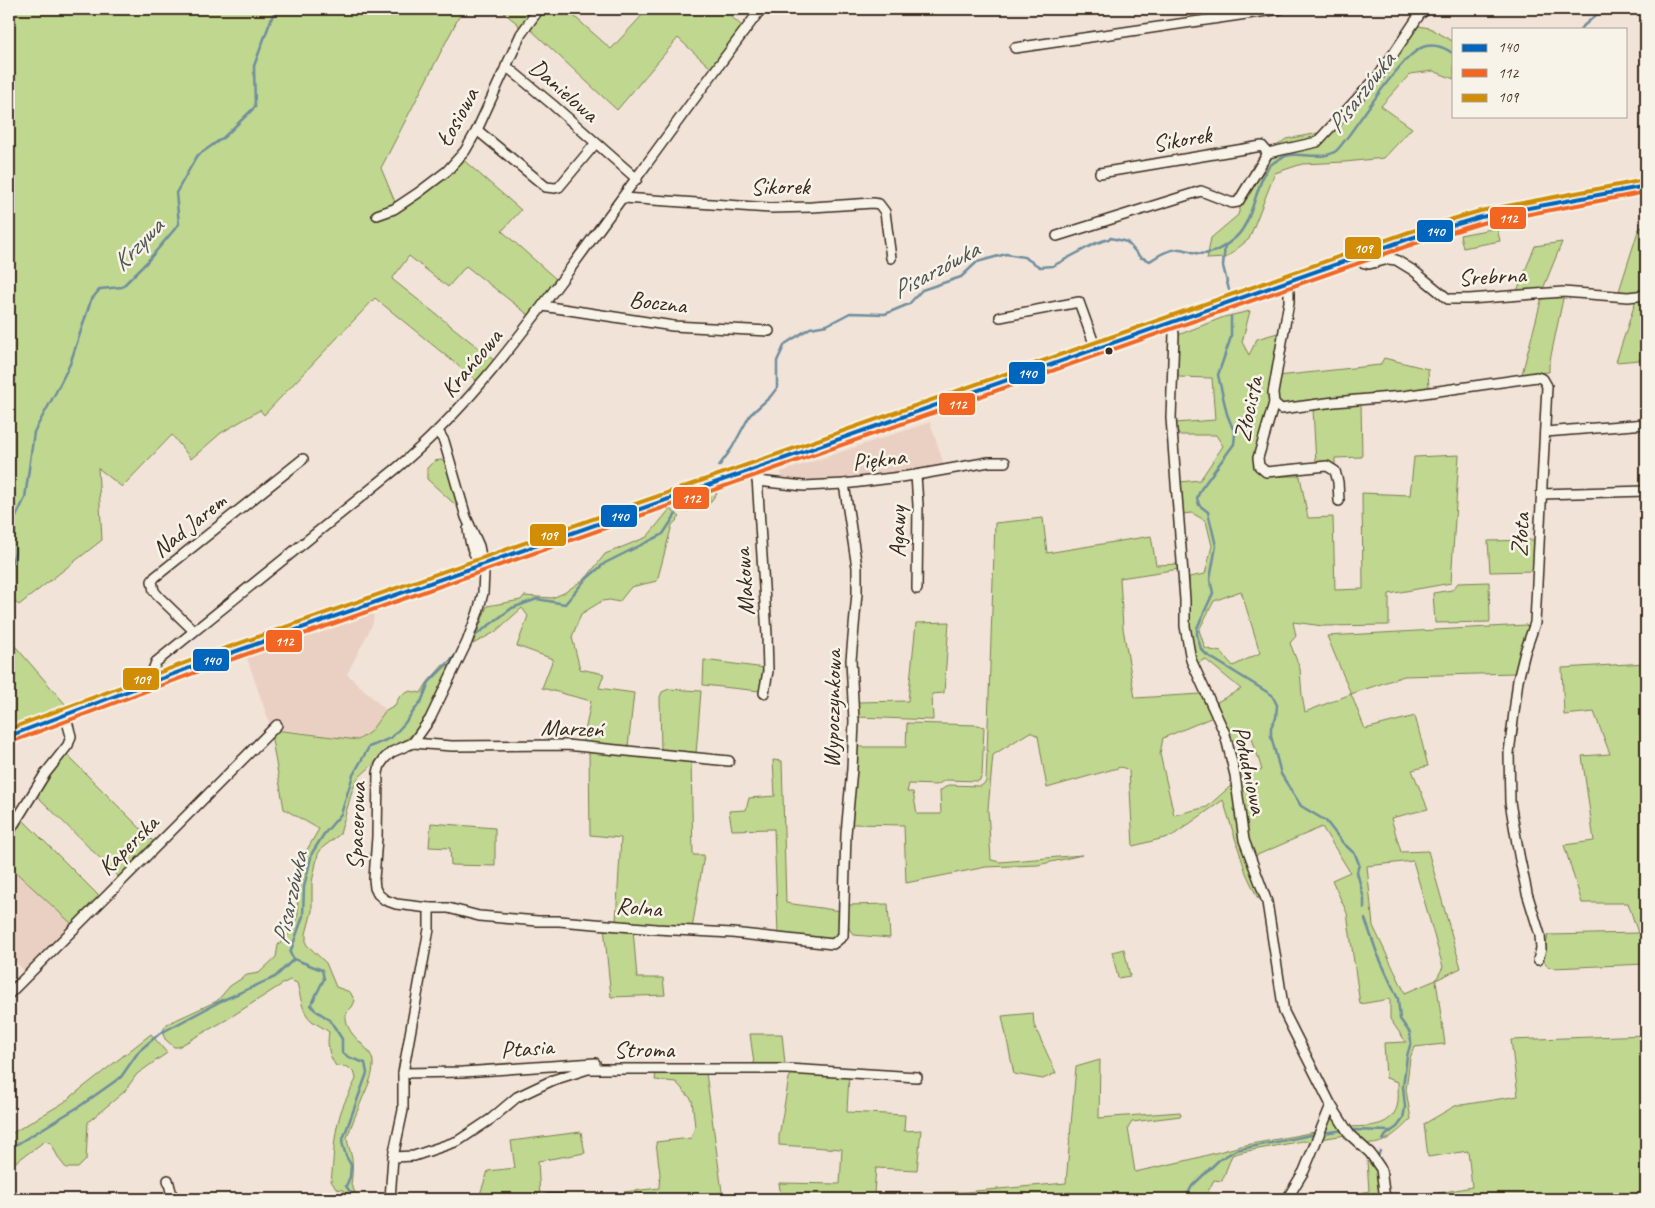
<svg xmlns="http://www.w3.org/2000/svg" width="1655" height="1208" viewBox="0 0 1655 1208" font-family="Caveat,sans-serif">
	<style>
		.built { fill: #ead0c3 }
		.green { fill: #bfd78e; stroke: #7d8056; fill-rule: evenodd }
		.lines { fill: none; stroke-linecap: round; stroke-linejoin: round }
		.stream { stroke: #6f8e9e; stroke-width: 2.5 }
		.minor-casing { stroke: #3b2a1e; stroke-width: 12 }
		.major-casing { stroke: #3b2a1e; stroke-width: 15 }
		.minor { stroke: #f7f3e8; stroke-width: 9 }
		.major { stroke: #fae180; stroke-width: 11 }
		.bus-1-casing { stroke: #f7f3e8; stroke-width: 8 }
		.bus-2-casing { stroke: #f7f3e8; stroke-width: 8 }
		.bus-3-casing { stroke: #f7f3e8; stroke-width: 8 }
		.bus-1 { stroke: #0065bd; stroke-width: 4 }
		.bus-2 { stroke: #f26522; stroke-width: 4 }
		.bus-3 { stroke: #d18d06; stroke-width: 4 }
		.bus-dot { fill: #3b2a1e; stroke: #f7f3e8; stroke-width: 2 }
		.labels { text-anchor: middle; stroke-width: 5; stroke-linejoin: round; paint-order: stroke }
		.street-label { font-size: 24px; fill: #3b2a1e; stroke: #f7f3e8 }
		.water-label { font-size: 25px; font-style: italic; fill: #515453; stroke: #f7f3e8 }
		.line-badge { stroke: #f7f3e8; stroke-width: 2 }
		.badge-label { font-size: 14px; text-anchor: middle; font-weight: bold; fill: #fff }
	</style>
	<rect width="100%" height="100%" fill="#f1e3d7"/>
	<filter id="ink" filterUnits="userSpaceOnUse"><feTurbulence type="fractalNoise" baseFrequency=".02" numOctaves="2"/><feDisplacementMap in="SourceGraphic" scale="10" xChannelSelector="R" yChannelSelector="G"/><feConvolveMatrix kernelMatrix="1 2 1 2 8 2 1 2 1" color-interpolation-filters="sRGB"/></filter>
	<g filter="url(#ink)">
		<g class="built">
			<polygon points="930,422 945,468 810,482 783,480 781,472"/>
			<polygon points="374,610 373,623 347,674 386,710 370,732 358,740 271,728 246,655"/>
			<polygon points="9,866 73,925 27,973 9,956"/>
		</g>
		<g class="green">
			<polygon points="9,9 463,9 381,168 395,202 398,204 461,158 521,210 502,231 557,280 530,316 466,266 448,287 409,256 392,279 495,361 477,381 375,298 264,415 260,410 221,433 191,459 172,435 122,487 98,468 102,540 19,605 9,598"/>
			<polygon points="499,9 536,9 520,29 518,24"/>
			<polygon points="543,9 566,9 611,49 647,10 646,9 723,9 743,27 712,69 678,38 617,110 528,27"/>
			<polygon points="1412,25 1430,28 1454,42 1454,79 1433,71 1410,74 1381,106 1412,128 1384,158 1345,162 1302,164 1275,173 1249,239 1226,258 1207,259 1211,238 1238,215 1253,164 1286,139 1314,134 1341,126 1382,76"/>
			<polygon points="1646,227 1646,292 1630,294 1619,291 1639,228"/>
			<polygon points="1497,228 1500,241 1463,248 1460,235"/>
			<polygon points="1562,242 1543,289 1517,291 1535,246"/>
			<polygon points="1564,294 1549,365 1549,372 1522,374 1542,297"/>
			<polygon points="1646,298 1646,341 1640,360 1616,362 1636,300"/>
			<path d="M1250,311L1242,342L1249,355L1257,339L1281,332L1270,404L1255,460L1265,474L1278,476H1300L1308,518L1333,517L1335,590L1363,589L1362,493L1410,495L1414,457L1459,455L1451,583L1389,594V625L1323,626L1293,622L1296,636L1290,643L1300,669L1302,696L1305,712L1351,694L1327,636L1526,625L1531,630L1515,673L1404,676L1351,694L1365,729L1415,716L1428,766L1412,770L1428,809L1391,818L1401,852L1428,851L1461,968L1436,980L1445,1044L1414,1047L1410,1058L1406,1090L1411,1119C1392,1138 1367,1160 1349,1127C1367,1126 1390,1128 1397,1107C1399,1099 1398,1090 1398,1082L1386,1078L1384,1043L1406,1042L1390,1019V999L1360,1004L1347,913L1332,880L1350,872L1322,827L1255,856L1248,840L1240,776L1262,770L1251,735L1230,741L1217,702L1241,689L1205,659L1197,664L1190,626L1189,577L1205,574L1212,546L1206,521L1192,513L1182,514L1180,482L1200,480L1223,446L1216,435H1179L1175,423L1215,420L1212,378L1178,377V335L1224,317ZM1241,591L1255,636L1260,653L1233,666L1221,652L1211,650L1205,648L1199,630L1214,601ZM1413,861L1443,967L1436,980L1405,993L1373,926L1367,866Z"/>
			<polygon points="1384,358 1428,369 1429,389 1284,404 1278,399 1278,376 1380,365"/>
			<polygon points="1361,402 1362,457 1335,458 1335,466 1316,464 1313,409"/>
			<polygon points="441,460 445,461 460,509 427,479 427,468 434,461"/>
			<polygon points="719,490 709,504 684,512 678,504"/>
			<polygon points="670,509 680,517 672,525 657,581 631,587 619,602 610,600 602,601 581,614 572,637 580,669 604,674 599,688 634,693 628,747 583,742 591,701 542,688 553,659 517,646 528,616 522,608 495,632 473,644 487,606 521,600 524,596 552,598 564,593 587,577 605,554 647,537"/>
			<polygon points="1043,518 1047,553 1151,536 1156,565 1180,564 1179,569 1120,578 1123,628 1135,698 1201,694 1213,717 1163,738 1160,754 1174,815 1207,807 1233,784 1260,891 1258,899 1246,873 1223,800 1172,836 1133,846 1129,770 1121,767 1047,788 1038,736 1030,732 993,755 988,809 991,860 1000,862 1082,855 1038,865 986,867 906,883 904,825 852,824 858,747 906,747 907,723 978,725 984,727 982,776 979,781 945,780 937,785 909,784 907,792 913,792 917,814 941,814 940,791 948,785 981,786 986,782 995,523"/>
			<polygon points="1536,540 1534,571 1490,572 1488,541"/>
			<polygon points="1489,582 1490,622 1435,623 1433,593 1452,590 1458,583"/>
			<polygon points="949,622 944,693 932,694 933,720 857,717 857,702 908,701 916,623"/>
			<polygon points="9,639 66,705 9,729"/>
			<polygon points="704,660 765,668 760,691 703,685"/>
			<polygon points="1646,663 1646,964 1553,968 1547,966 1543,959 1548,935 1638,933 1628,903 1582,903 1564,845 1594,841 1582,756 1610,754 1594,712 1564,715 1562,668"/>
			<path d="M443,665L452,666L426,718L413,734L379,759L358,778L352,791L340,834L322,848L318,854L312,882V911L306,934V944L326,963L336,987L350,992L355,1001L352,1007L346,1013C344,1038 371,1044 373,1062C374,1076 366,1089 361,1102C356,1114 351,1126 347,1138C348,1146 351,1152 352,1159C353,1168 352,1177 351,1185L359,1199H349L343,1190L336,1189L331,1181C334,1160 333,1139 339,1119C342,1105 350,1092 356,1079L355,1074L348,1067L336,1066C328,1054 327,1045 329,1032C323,1027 317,1025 312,1021C301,1012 301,996 297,983L290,980L284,983L226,1020L178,1047H174L165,1039L162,1032L167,1024L217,1001L230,986L247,975L259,973L276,957L278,945L289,934L298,915L297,885L301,860L319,829L284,809L271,734L275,730L358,740L370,732L386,710L395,705L400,696L410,691L421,693L427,683Z"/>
			<polygon points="669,689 701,691 696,754 661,752 660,697 662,692"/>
			<polygon points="589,749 691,760 693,855 704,855 692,929 616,921 621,838 590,835"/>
			<polygon points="65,753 155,843 120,878 34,793"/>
			<polygon points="773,760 782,761 786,903 841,911 839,935 831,940 778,934 774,829 732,830 729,811 746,810 749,798 775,796"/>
			<polygon points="20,817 101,898 73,925 9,866 9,836"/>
			<polygon points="431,823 495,828 495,866 451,865 450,848 429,847"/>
			<path d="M888,904L890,938L854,935C845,927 848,916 849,905Z"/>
			<polygon points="604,927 633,929 637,978 663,978 665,995 611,997"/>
			<polygon points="1124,949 1130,976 1118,978 1112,952"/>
			<polygon points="1033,1013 1034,1025 1056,1073 1043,1079 1014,1074 1002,1016"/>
			<polygon points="151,1034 167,1053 137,1074 124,1092 88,1122 86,1160 78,1168 66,1168 59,1159 51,1143 45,1141 9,1167 9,1135 63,1103"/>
			<polygon points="750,1034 782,1034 785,1064 780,1067 754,1064"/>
			<polygon points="1646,1035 1646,1199 1428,1199 1428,1195 1472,1187 1468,1151 1428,1157 1424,1124 1455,1106 1518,1096 1511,1040"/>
			<polygon points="1100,1060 1099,1118 1180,1112 1181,1116 1132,1122 1128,1128 1135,1172 1189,1160 1241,1146 1315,1132 1311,1142 1303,1141 1242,1152 1232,1155 1222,1181 1214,1180 1204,1199 841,1199 831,1195 781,1197 779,1183 840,1184 842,1149 779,1145 779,1136 789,1078 794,1071 849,1075 847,1112 905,1115 904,1131 921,1130 917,1170 876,1168 874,1193 965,1192 1066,1183 1076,1067"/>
			<polygon points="656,1072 706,1073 723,1199 571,1199 568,1197 623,1197 624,1192 659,1188 660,1174 656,1142 691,1138 695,1127 692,1100 676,1082 655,1080"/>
			<polygon points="1332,1113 1346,1135 1320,1139"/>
			<polygon points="581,1132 585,1153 538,1161 540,1197 479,1197 488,1171 515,1168 511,1141"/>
			<polygon points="1367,1161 1378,1170 1382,1199 1333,1199 1369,1191"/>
		</g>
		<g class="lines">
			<g class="stream">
				<polyline points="1580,29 1603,9"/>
				<polyline points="1225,245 1223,266 1229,290"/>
				<polyline points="1231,316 1231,337 1218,375 1227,414 1235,434 1234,444 1201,489 1197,498 1199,505 1208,512 1216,546 1210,579 1213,593 1197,628 1197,635 1201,649 1207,655 1272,695 1277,705 1276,718 1271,727 1271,736 1281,774 1301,806 1326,821 1343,843 1355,854 1359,864 1357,872 1364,899 1364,908"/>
				<path d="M719,466L732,448L750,415L770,397L777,388V361L785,344L810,328L827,325L850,313L885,314L909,304L922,290L961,277L977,262L1006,254L1024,257L1040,267L1053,266L1094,244L1111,238L1127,242L1140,257L1150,261C1159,255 1167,250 1178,249C1184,248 1190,252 1196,253C1211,257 1226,246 1236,237C1255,220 1257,173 1273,163C1277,160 1285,156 1290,155C1303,153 1328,161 1338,149C1356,129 1402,51 1426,46C1437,44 1445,48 1454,54"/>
				<polyline points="681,508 687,506 695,505 709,498"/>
				<polyline points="15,533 14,521 25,498 34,432 56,392 70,364 91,300 100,289 122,287 146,263 179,224 176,193 197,156 224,137 255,107 254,66 275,9"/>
				<polyline points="9,570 15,553 15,548"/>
				<polyline points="476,635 512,608 537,599 565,604 585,580 605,563 663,534 676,514"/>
				<polyline points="1365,919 1377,953 1398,999 1400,1019 1410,1033 1411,1042 1407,1056 1403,1087 1405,1107 1403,1119 1397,1127 1386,1135 1383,1140"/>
				<polyline points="1350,1130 1391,1131"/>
				<polyline points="1323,1133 1344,1130"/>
				<polyline points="9,1149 80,1106 121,1077 139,1051 159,1034 221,1001 275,977 294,959"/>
				<polyline points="1378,1156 1380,1151"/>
				<polyline points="355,1199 346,1186 350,1177 351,1165 346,1156 342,1142 367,1073 365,1063 348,1057 342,1052 342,1039 330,1020 315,1010 311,1005 324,979 322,970 294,959 290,953 303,916 304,887 312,853 324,834 341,814 353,775 369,747 391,738 404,724 422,700 429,682 455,656"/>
				<polyline points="1185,1199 1192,1186 1219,1160 1236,1150 1316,1134"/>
			</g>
			<g class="minor-casing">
				<g id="minor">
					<polyline points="1015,48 1281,9"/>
					<polyline points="506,66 553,105 637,179"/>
					<polyline points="477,130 546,187 555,188 559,187 595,144"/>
					<polyline points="1100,173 1262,146 1268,153"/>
					<polyline points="624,198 770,208 812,207 873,203 879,204 885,212 891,258"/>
					<polyline points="377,215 394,209 418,193 447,171 465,151 477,130 521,34 539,9"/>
					<polyline points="1057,236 1201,191 1232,203 1238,202 1268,153 1317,142 1380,74 1420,14 1428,9"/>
					<polyline points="1357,257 1361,262 1369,264 1389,259 1396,260 1414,271 1448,299 1469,299 1563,292 1628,297 1646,295"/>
					<polyline points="1287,281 1289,293 1289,302 1273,393 1274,403 1258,458 1259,466 1266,472 1327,466 1335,471 1338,482 1339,501"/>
					<polyline points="543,306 673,326 769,331"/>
					<polyline points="1000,317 1079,302 1096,349"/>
					<polyline points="1171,322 1174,334 1171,418 1185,600 1185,626 1191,660 1225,734 1235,775 1244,840 1267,902 1284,1012 1331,1105 1350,1135 1370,1153 1381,1169 1385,1199"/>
					<polyline points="1274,403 1281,409 1334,402 1403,396 1537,377 1543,379 1547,386 1535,623 1525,652 1518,680 1509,753 1510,802 1519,855 1527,893 1540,935 1541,949 1538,960"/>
					<polyline points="1545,432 1646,424"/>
					<polyline points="916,475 918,505 917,589"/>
					<polyline points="757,477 767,635 768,671 764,693"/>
					<polyline points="757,481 804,486 844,484 916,475 989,462 1005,462"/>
					<polyline points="1541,494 1646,491"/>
					<path d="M468,529C470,543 472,554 482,565"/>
					<polyline points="194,631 159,597 154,591 152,581 155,577 303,459"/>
					<path d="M154,682L153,670L156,662L397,468C465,411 517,340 570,269C634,182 696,95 761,9"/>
					<polyline points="413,743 452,746 566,745 729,761"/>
					<polyline points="9,832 45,774 68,745 71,736 65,714"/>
					<polyline points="429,908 448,908 479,916 538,921 559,921 656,929 732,933 833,944 843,936 846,834 852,769 854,721 851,660 857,593 857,567 844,484"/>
					<polyline points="9,994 277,725"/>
					<polyline points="403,1073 463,1072 595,1063"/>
					<polyline points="393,1157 414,1156 458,1141 491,1119 517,1097 553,1080 588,1069 788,1069 917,1077"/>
					<polyline points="168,1180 173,1199"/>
					<polyline points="390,1199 393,1157 403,1110 403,1073 429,929 429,908 396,904 385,900 378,894 375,888 374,879 377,837 378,773 380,765 385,758 392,752 413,743 430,719 467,642 478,612 483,593 484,572 479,546 466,517 444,441 438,431"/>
					<polyline points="548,1199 560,1199"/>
					<polyline points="1287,1199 1304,1171 1331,1105"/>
				</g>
			</g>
			<g class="major-casing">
				<polyline id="major" points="9,736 208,661 1411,238 1455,224 1481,217 1646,186"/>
			</g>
			<use href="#minor" class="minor"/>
			<use href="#major" class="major"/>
			<g class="bus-1-casing">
				<polyline id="bus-1" points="9,736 208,661 1411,238 1481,217 1646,186"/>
			</g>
			<g class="bus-2-casing">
				<polyline id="bus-2" points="11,742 210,667 1413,244 1482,223 1646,192"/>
			</g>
			<g class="bus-3-casing">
				<polyline id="bus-3" points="9,729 206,655 1409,232 1480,211 1645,180"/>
			</g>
			<use href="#bus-1" class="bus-1"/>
			<use href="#bus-2" class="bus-2"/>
			<use href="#bus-3" class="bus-3"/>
		</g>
	</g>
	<circle class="bus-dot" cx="1109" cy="351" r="4.5"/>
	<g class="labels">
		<g class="street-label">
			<text transform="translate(564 90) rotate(41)" y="8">Danielowa</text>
			<text transform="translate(457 117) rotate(-61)" y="8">Łosiowa</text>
			<text transform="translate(1182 139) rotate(-10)" y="8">Sikorek</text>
			<text x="780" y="194">Sikorek</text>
			<text transform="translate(1492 276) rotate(-3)" y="8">Srebrna</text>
			<text transform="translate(658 302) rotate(7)" y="8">Boczna</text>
			<text transform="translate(471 363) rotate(-50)" y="8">Krańcowa</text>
			<text transform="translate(1248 409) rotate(-78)" y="8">Złocista</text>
			<text transform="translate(879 459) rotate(-7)" y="8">Piękna</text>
			<text transform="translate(189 525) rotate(-39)" y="8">Nad Jarem</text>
			<text transform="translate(897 532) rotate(-90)" y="8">Agawy</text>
			<text transform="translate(1520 535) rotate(-87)" y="8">Złota</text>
			<text transform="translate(744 582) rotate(-94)" y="8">Makowa</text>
			<text transform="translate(832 709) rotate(-89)" y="8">Wypoczynkowa</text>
			<text transform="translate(572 728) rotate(2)" y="8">Marzeń</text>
			<text transform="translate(1250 770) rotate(78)" y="8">Południowa</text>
			<text transform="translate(356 826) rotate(-88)" y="8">Spacerowa</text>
			<text transform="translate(128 845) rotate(-45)" y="8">Kaperska</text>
			<text transform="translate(639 907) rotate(5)" y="8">Rolna</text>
			<text transform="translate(527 1048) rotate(-4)" y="8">Ptasia</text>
			<text x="644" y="1057">Stroma</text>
		</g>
		<g class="water-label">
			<text transform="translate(1360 92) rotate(-52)" y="9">Pisarzówka</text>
			<text transform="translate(137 244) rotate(-46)" y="9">Krzywa</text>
			<text transform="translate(935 269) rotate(-28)" y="9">Pisarzówka</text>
			<text transform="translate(289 898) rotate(-78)" y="9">Pisarzówka</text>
		</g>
	</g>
	<g class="line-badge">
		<rect x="1489" y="206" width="38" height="24" rx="5" fill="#f26522"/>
		<rect x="1416" y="219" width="38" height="24" rx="5" fill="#0065bd"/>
		<rect x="1344" y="236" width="38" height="24" rx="5" fill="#d18d06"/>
		<rect x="1008" y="361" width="38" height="24" rx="5" fill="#0065bd"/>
		<rect x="938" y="392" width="38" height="24" rx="5" fill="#f26522"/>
		<rect x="672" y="486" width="38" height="24" rx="5" fill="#f26522"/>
		<rect x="600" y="504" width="38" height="24" rx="5" fill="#0065bd"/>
		<rect x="529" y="523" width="38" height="24" rx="5" fill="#d18d06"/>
		<rect x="265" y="629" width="38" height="24" rx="5" fill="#f26522"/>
		<rect x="192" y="648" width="38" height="24" rx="5" fill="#0065bd"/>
		<rect x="122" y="667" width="38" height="24" rx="5" fill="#d18d06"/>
	</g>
	<g class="badge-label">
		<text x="1508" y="223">112</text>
		<text x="1435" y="236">140</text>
		<text x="1363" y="253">109</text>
		<text x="1027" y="378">140</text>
		<text x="957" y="409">112</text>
		<text x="691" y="503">112</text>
		<text x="619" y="521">140</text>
		<text x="548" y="540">109</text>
		<text x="284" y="646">112</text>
		<text x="211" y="665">140</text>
		<text x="141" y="684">109</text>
	</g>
	<rect width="1655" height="1208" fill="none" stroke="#f7f3e8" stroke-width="30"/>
	<rect x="15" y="15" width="1625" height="1178" fill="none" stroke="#3b2a1e" stroke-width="2" filter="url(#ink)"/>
	<rect x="1452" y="28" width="175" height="90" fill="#f7f3e8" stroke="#aca397"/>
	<rect x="1462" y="44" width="25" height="8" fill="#0065bd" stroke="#aca397"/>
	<text x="1498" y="52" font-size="15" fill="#3b2a1e">140</text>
	<rect x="1462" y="69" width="25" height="8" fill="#f26522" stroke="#aca397"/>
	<text x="1498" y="78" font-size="15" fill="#3b2a1e">112</text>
	<rect x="1462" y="94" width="25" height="8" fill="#d18d06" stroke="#aca397"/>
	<text x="1498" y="102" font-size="15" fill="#3b2a1e">109</text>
</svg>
